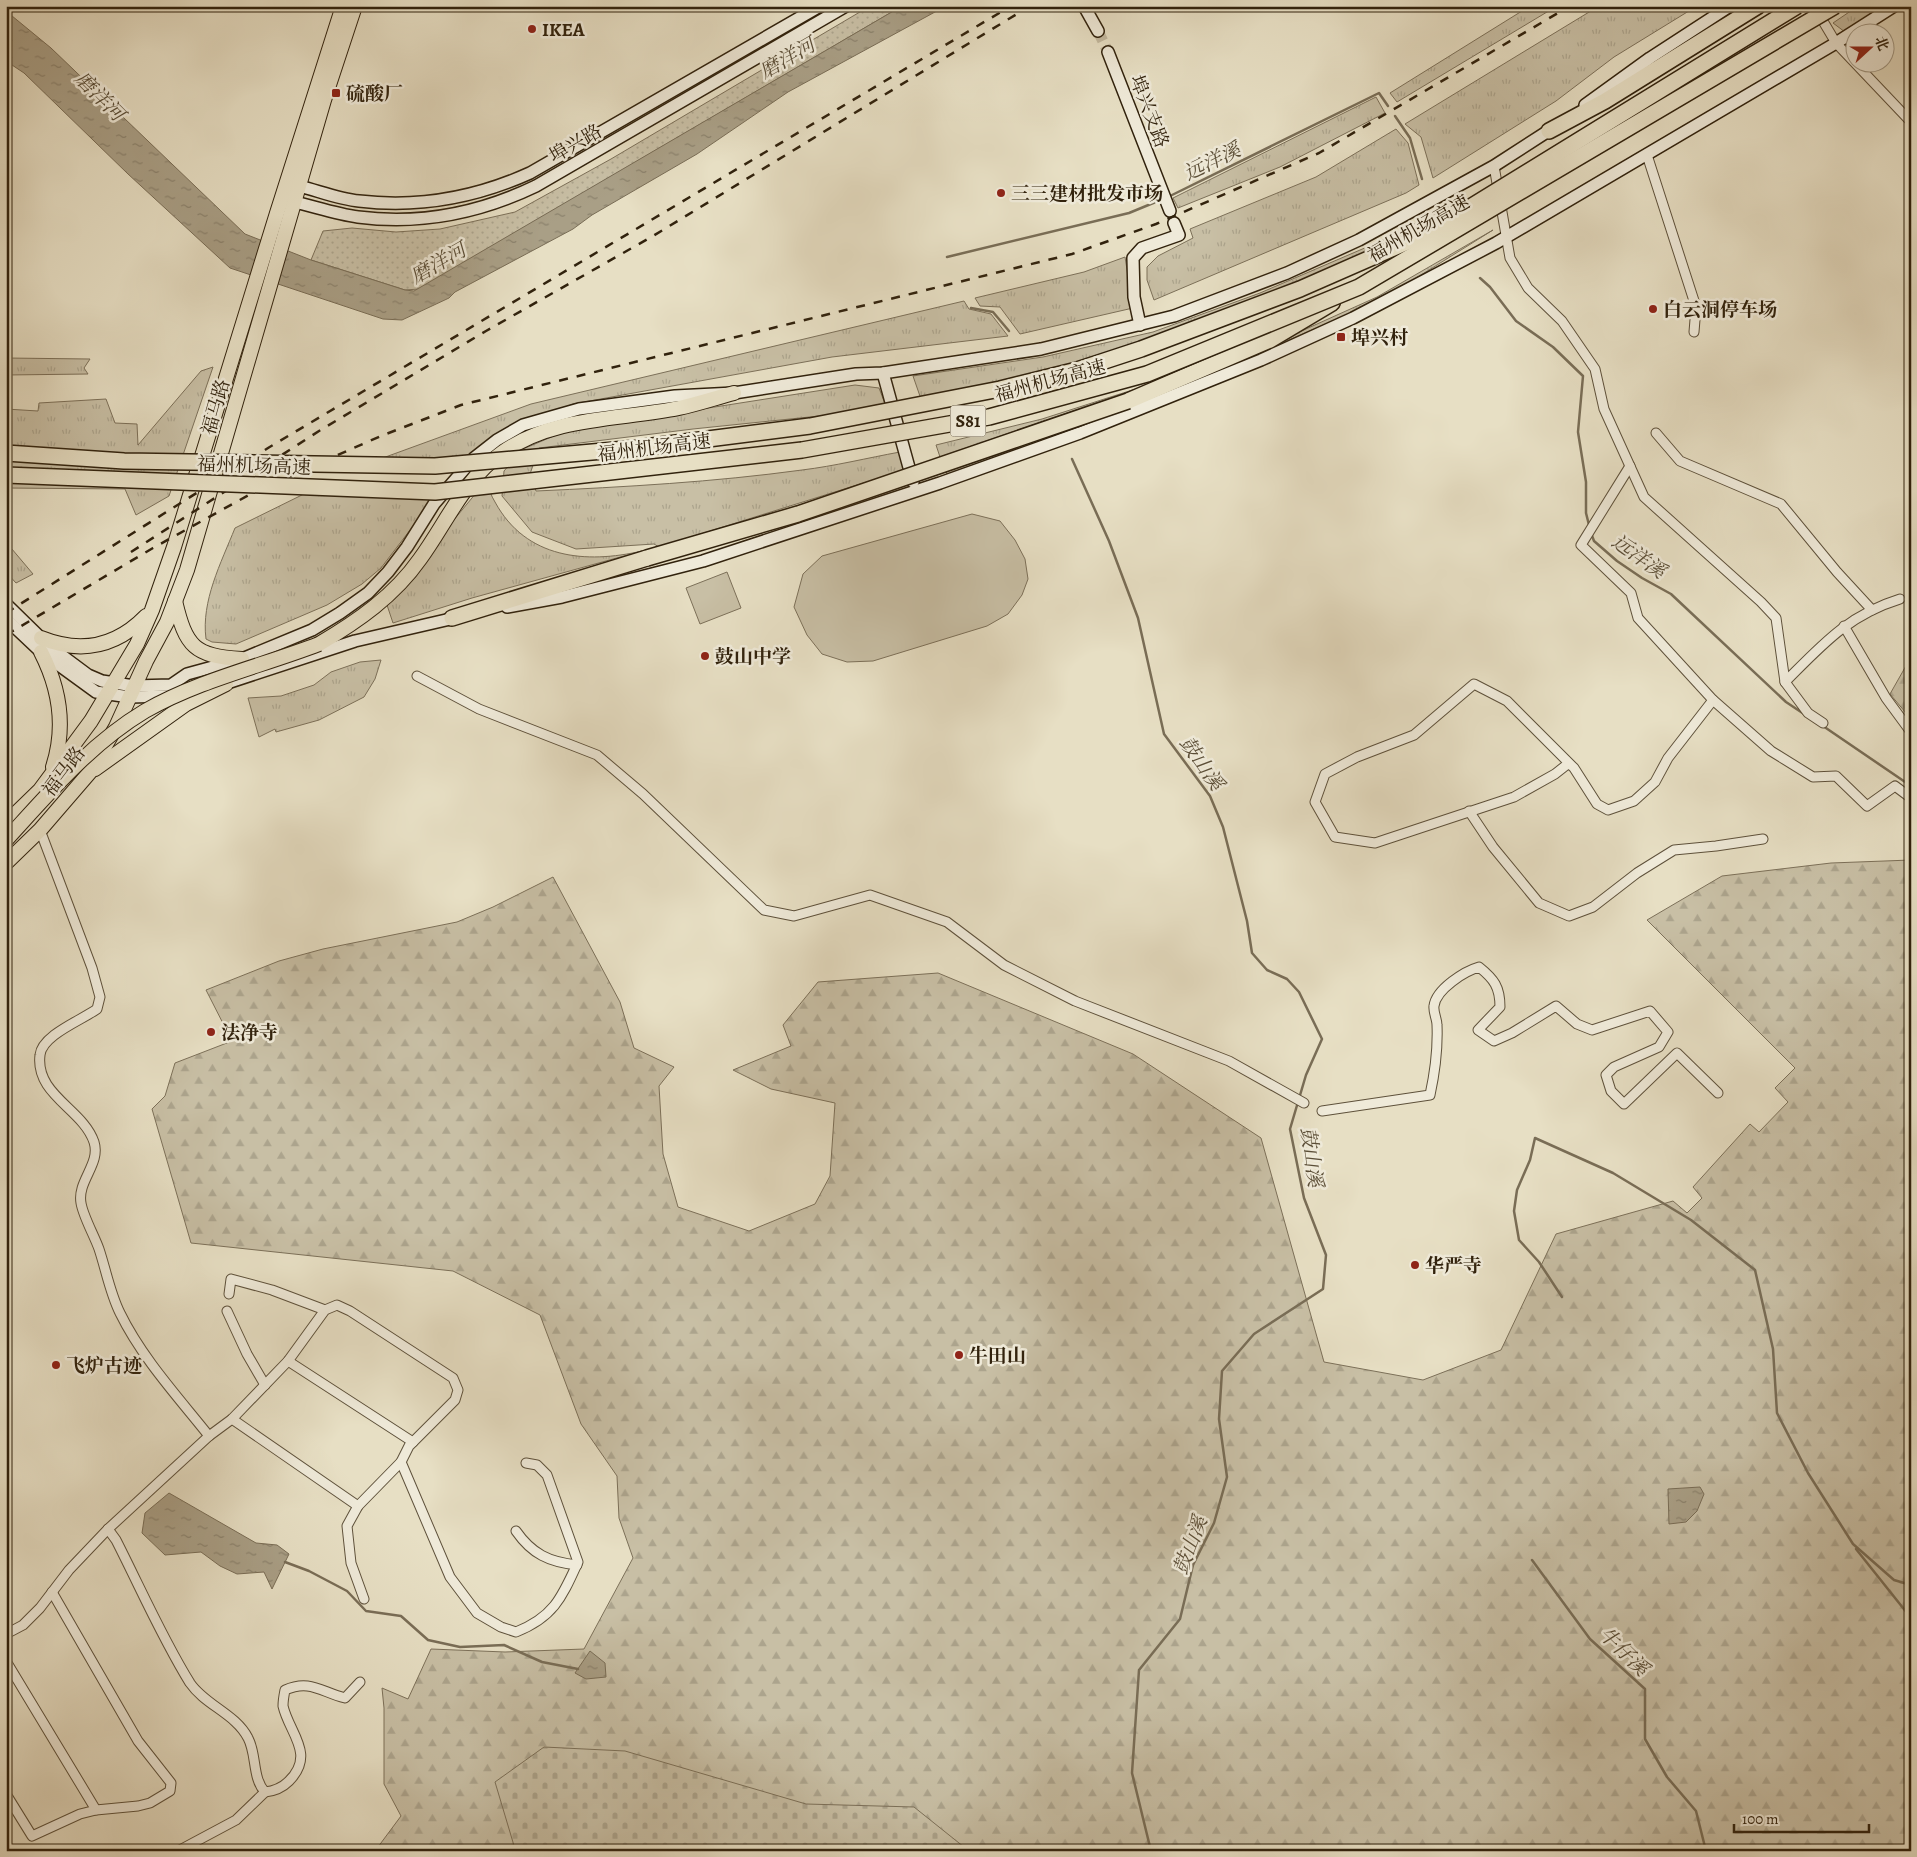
<svg xmlns="http://www.w3.org/2000/svg" width="1917" height="1857" viewBox="0 0 1917 1857" font-family="Alegreya,'Noto Serif SC',serif">
	<style>
		.grass { fill: url(#grass-tufts); stroke: #7c7059 }
		.forest { fill: url(#forest-firs); stroke: #7c7059 }
		.cemetery { fill: url(#cemetery-stones); stroke: #7c7059 }
		.park { fill: url(#park-dots); stroke: #7c7059 }
		.pitch { fill: #c8bfa5; stroke: #7c7059 }
		.water { fill: url(#water-ripples); stroke: #796d56 }
		.lines { fill: none; stroke-linecap: round; stroke-linejoin: round }
		.stream { stroke: #796d56; stroke-width: 2.5 }
		.secondary-tunnel { stroke: #c3b99f; stroke-width: 11; stroke-dasharray: 11 5.5; stroke-linecap: butt }
		.street-casing { stroke: #5e513b; stroke-width: 11 }
		.secondary-casing { stroke: #31220d; stroke-width: 14 }
		.primary-casing { stroke: #31220d; stroke-width: 16 }
		.highway-casing { stroke: #31220d; stroke-width: 18 }
		.street { stroke: #efead9; stroke-width: 9 }
		.secondary { stroke: #efead9; stroke-width: 11 }
		.primary { stroke: #e7dfc4; stroke-width: 14 }
		.highway { stroke: #e7dfc4; stroke-width: 15 }
		.rail { stroke: #31220d; stroke-width: 2.5; stroke-dasharray: 9 9; stroke-linecap: butt }
		.primary-bridge-casing { stroke: #31220d; stroke-width: 16; stroke-linecap: butt }
		.highway-bridge-casing { stroke: #31220d; stroke-width: 18; stroke-linecap: butt }
		.primary-bridge { stroke: #e7dfc4; stroke-width: 14 }
		.highway-bridge { stroke: #e7dfc4; stroke-width: 15 }
		.poi-dot { fill: #8f2418; stroke: #efead9; stroke-width: 2 }
		.labels { text-anchor: middle; stroke-width: 5; stroke-linejoin: round; paint-order: stroke }
		.shield { fill: #efead9; stroke: #6a5e4a; stroke-width: 1 }
		.shield-label { font-size: 18px; font-weight: bold; fill: #31220d }
		.poi-label { font-size: 19px; font-weight: bold; fill: #31220d; stroke: #efead9; text-anchor: start }
		.street-label { font-size: 19px; fill: #31220d; stroke: #efead9 }
		.water-label { font-size: 20px; font-style: italic; fill: #5b4e37; stroke: #efead9 }
	</style>
	<defs>
		<pattern id="grass-tufts" width="24" height="20" patternUnits="userSpaceOnUse" patternTransform="scale(1.25)"><rect width="24" height="20" fill="#c8bfa5"/><path d="M3 7l-1-3M5 7V3M7 7l1-3M15 17l-1-3M17 17v-4M19 17l1-3" fill="none" stroke="#aca48d"/></pattern>
		<pattern id="forest-firs" width="22" height="20" patternUnits="userSpaceOnUse" patternTransform="scale(1.25)"><rect width="22" height="20" fill="#c8bfa5"/><path d="M5 1l3.5 6h-7zM16 11l3.5 6h-7z" fill="#aca48d"/></pattern>
		<pattern id="cemetery-stones" width="16" height="16" patternUnits="userSpaceOnUse" patternTransform="scale(1.25)"><rect width="16" height="16" fill="#c8bfa5"/><path d="M2 7V4a2 2 0 0 1 4 0v3zM10 15v-3a2 2 0 0 1 4 0v3z" fill="#aca48d"/></pattern>
		<pattern id="park-dots" width="8" height="8" patternUnits="userSpaceOnUse" patternTransform="scale(1.25)"><rect width="8" height="8" fill="#c8bfa5"/><path d="M2 2h.1M6 6h.1" fill="none" stroke="#aca48d" stroke-width="1.8" stroke-linecap="round"/></pattern>
		<pattern id="water-ripples" width="26" height="14" patternUnits="userSpaceOnUse" patternTransform="scale(1.25)"><rect width="26" height="14" fill="#a99f86"/><path d="M2 4q2-2 4 0t4 0M15 11q2-2 4 0t4 0" fill="none" stroke="#8a816c"/></pattern>
	</defs>
	<rect width="100%" height="100%" fill="#e7dfc4"/>
	<filter id="stains"><feTurbulence type="fractalNoise" baseFrequency=".004" numOctaves="4"/><feColorMatrix values="0 0 0 0 .2 0 0 0 0 .09 0 0 0 0 .02 0 0 0 .5 -.17"/></filter>
	<radialGradient id="worn" r=".72"><stop offset=".6" stop-color="#630" stop-opacity="0"/><stop offset="1" stop-color="#630" stop-opacity=".3"/></radialGradient>
	<g class="grass">
		<polygon points="1530,6 1557,6 1397,102 1390,93"/>
		<polygon points="1599,6 1697,6 1614,57 1556,101 1433,178 1421,137 1405,124"/>
		<polygon points="1858,6 1886,6 1845,32 1833,23"/>
		<polygon points="1376,97 1385,113 1280,167 1178,208 1173,198"/>
		<polygon points="1396,129 1408,143 1419,185 1406,193 1154,300 1147,280 1147,267 1158,256 1193,238 1190,229 1316,177"/>
		<polygon points="1467,197 1437,220 1358,259 1148,343 1044,375 922,402 913,376 1043,357 1153,332 1260,293 1381,241"/>
		<polygon points="1493,230 1405,285 1346,315 1120,414 947,475 946,470 1155,397 1377,297"/>
		<polygon points="1125,257 1133,308 1020,334 1000,307 980,306 975,298 1084,272"/>
		<polygon points="964,301 969,309 991,314 1008,336 832,357 573,404 529,422 470,459 380,459 531,404"/>
		<polygon points="6,358 90,359 84,368 88,374 6,375"/>
		<polygon points="213,367 169,496 136,515 125,489 6,488 6,409 38,411 39,403 106,399 115,423 137,424 138,445 201,371"/>
		<path d="M855,385L879,388L887,409L693,429L539,448L530,474L536,491C625,487 714,482 802,470C835,466 867,458 900,452L905,470L659,547L654,544L576,549L532,532L502,496L504,471L523,449L568,430Z"/>
		<polygon points="1148,385 940,457 936,445 1042,419"/>
		<path d="M486,481C489,488 491,496 495,502C526,559 586,564 642,551L472,598L393,623L386,602Z"/>
		<path d="M310,491L433,500L381,568L362,584L327,605L236,644L212,642L206,639C201,601 221,563 235,528Z"/>
		<polygon points="6,542 33,574 16,583 6,572"/>
		<polygon points="381,660 375,679 364,697 319,720 276,732 275,729 259,737 248,698 281,696 314,685 331,672 360,662"/>
	</g>
	<g class="forest">
		<polygon points="1911,657 1911,719 1890,694"/>
		<polygon points="1911,860 1911,1851 375,1851 401,1816 384,1784 384,1708 382,1688 408,1699 431,1649 505,1652 584,1649 633,1558 619,1518 617,1476 581,1424 540,1315 453,1271 191,1243 152,1109 165,1096 175,1063 232,1041 206,990 279,961 323,949 457,922 493,907 553,877 620,1002 634,1048 674,1067 659,1086 663,1154 678,1207 749,1231 815,1204 830,1176 835,1103 771,1089 733,1070 791,1046 783,1025 818,982 938,973 1133,1054 1261,1138 1324,1362 1423,1380 1501,1350 1556,1234 1673,1201 1687,1213 1702,1198 1693,1187 1750,1124 1759,1132 1788,1102 1775,1088 1795,1068 1647,920 1722,876 1831,863"/>
	</g>
	<polygon class="cemetery" points="544,1747 625,1751 806,1804 914,1807 969,1851 518,1851 515,1849 495,1782"/>
	<polygon class="park" points="870,6 902,6 419,289 405,290 311,260 323,231 352,228 396,232 440,229 515,212 611,159"/>
	<g class="pitch">
		<polygon points="972,514 1000,521 1015,540 1025,559 1028,579 1022,595 1008,614 987,626 873,661 847,662 822,654 807,635 794,607 803,574 822,556"/>
		<polygon points="727,572 741,608 700,624 686,588"/>
	</g>
	<g class="water">
		<polygon points="902,6 946,6 788,92 697,154 592,215 573,229 455,292 449,298 402,320 383,319 230,268 128,174 24,73 6,61 6,11 51,48 245,234 311,260 405,290 414,291"/>
		<polygon points="1700,1487 1704,1494 1697,1511 1686,1522 1669,1524 1668,1489"/>
		<polygon points="169,1493 256,1543 277,1545 289,1554 272,1589 264,1572 237,1574 220,1566 201,1552 165,1555 142,1533 145,1513"/>
		<polygon points="590,1651 605,1663 606,1677 586,1679 575,1673"/>
	</g>
	<g class="lines">
		<g class="stream">
			<polyline points="1395,116 1410,138 1422,179"/>
			<polyline points="1168,197 1379,93 1388,106"/>
			<polyline points="947,257 1129,213 1163,199"/>
			<polyline points="1480,278 1490,287 1516,321 1553,347 1583,376 1578,432 1586,482 1586,513 1589,525"/>
			<polyline points="971,308 993,312 1009,331"/>
			<polyline points="1072,459 1109,541 1138,618 1164,734 1210,796 1223,827 1247,921 1252,953 1267,970 1287,979 1299,992 1322,1039 1306,1075 1290,1129 1304,1198 1326,1255 1323,1289 1254,1334 1222,1371 1219,1419 1227,1477 1214,1523 1193,1565 1180,1619 1139,1670 1132,1773 1151,1851"/>
			<polyline points="1591,533 1594,541 1617,561 1642,578 1671,594 1786,702 1804,714"/>
			<polyline points="1823,726 1911,786"/>
			<polyline points="1562,1297 1539,1262 1519,1240 1514,1211 1517,1190 1530,1160 1535,1138 1613,1173 1691,1220 1755,1270 1773,1349 1777,1413 1808,1473 1853,1544 1894,1580 1911,1585"/>
			<polyline points="1856,1549 1911,1618"/>
			<polyline points="1532,1560 1590,1639 1645,1689 1645,1739 1667,1777 1696,1811 1706,1851"/>
			<polyline points="285,1562 309,1571 347,1591 366,1611 401,1616 428,1640 460,1647 504,1645 542,1662 578,1669"/>
		</g>
		<polyline class="secondary-tunnel" points="1098,31 1108,52"/>
		<g class="street-casing">
			<g id="street">
				<polyline points="1814,6 1836,43 1911,122"/>
				<polyline points="1647,155 1696,307 1694,332"/>
				<path d="M1494,166L1510,258L1528,288L1562,321L1595,369L1604,409L1644,497L1761,602L1776,618L1785,682C1822,645 1848,615 1900,599"/>
				<polyline points="1656,433 1680,461 1781,504 1837,572 1872,610"/>
				<polyline points="1630,466 1581,545 1631,593 1638,618 1713,700 1771,751 1813,777 1836,776 1867,806 1895,786 1911,798"/>
				<polyline points="1844,626 1886,698 1911,732"/>
				<polyline points="417,676 479,709 597,755 643,794 764,910 794,916 870,895 947,922 1004,965 1075,1001 1229,1061 1304,1103"/>
				<polyline points="1785,682 1808,713 1823,723"/>
				<polyline points="1569,763 1555,774 1514,797 1375,843 1335,837 1315,802 1325,774 1357,757 1414,735 1474,684 1507,701 1574,768 1597,804 1608,810 1634,801 1655,782 1668,758 1713,700"/>
				<polyline points="1469,811 1493,847 1539,903 1569,916 1593,907 1637,873 1674,850 1716,846 1763,839"/>
				<path d="M40,830L92,968L100,997L97,1009C82,1020 42,1035 40,1055C35,1095 83,1109 94,1142C101,1164 77,1181 81,1203C83,1216 94,1235 99,1249C106,1270 110,1293 120,1313C142,1358 178,1397 209,1436"/>
				<path d="M1322,1111L1430,1095C1435,1072 1438,1049 1437,1025C1437,1019 1433,1012 1434,1006C1436,989 1465,971 1479,967C1494,979 1500,987 1500,1007L1478,1030L1494,1041L1512,1033L1556,1006L1577,1024L1592,1030L1650,1011L1668,1032L1659,1047L1614,1067L1606,1075L1611,1091L1624,1104L1677,1053L1718,1093"/>
				<polyline points="229,1294 231,1279 272,1290 325,1310"/>
				<polyline points="227,1311 247,1354 265,1385"/>
				<polyline points="288,1361 413,1442"/>
				<polyline points="232,1419 358,1506"/>
				<path d="M401,1462L450,1577L477,1613L501,1627L516,1632C554,1617 562,1597 578,1562L547,1475L537,1465L526,1463"/>
				<path d="M108,1529L116,1540C140,1587 162,1638 190,1683C205,1705 236,1714 248,1738C257,1755 252,1778 265,1792C274,1791 282,1788 289,1781C316,1754 289,1733 283,1706C283,1701 284,1695 285,1690C310,1679 321,1692 345,1698L360,1682"/>
				<path d="M516,1531C532,1554 549,1562 577,1565"/>
				<polyline points="6,1634 23,1625 40,1608 69,1570 108,1529 209,1436 232,1419 288,1361 325,1310 337,1305 350,1311 453,1378 458,1390 455,1400 409,1446 401,1462 358,1506 347,1526 351,1563 364,1599"/>
				<polyline points="6,1661 96,1810"/>
				<polyline points="6,1794 32,1836 80,1814 96,1810 138,1806 150,1803 170,1791 171,1783 138,1741 52,1592"/>
				<polyline points="178,1851 236,1820 265,1792"/>
			</g>
		</g>
		<g class="secondary-casing">
			<g id="secondary">
				<polyline points="1084,6 1098,31"/>
				<polyline points="1108,52 1170,211"/>
				<polyline points="1585,105 1650,58 1730,6"/>
				<path d="M299,186C319,191 339,199 359,201C418,208 477,197 530,173L820,6"/>
				<path d="M295,202C316,207 337,214 358,217C420,225 480,213 536,186L846,6"/>
				<polyline points="1140,325 1134,297 1133,258 1142,248 1179,235 1174,223"/>
				<polyline points="883,373 913,482"/>
				<polyline points="6,604 49,646 88,675 102,681 134,686 171,685 187,674 242,659 312,630 340,613 368,593 388,572 407,547 434,504 474,458 497,440 523,425 579,409 675,396 734,393 856,374 883,373 1041,349 1174,316 1287,273 1359,240 1494,166 1556,126"/>
				<polyline points="507,607 562,597 703,561 940,483 1080,433 1261,360 1353,318 1496,243 1836,43 1894,6"/>
				<polyline points="6,619 41,652 96,692 129,697 170,696"/>
				<polyline points="218,686 355,641 459,617"/>
			</g>
		</g>
		<g class="primary-casing">
			<g id="primary">
				<path d="M175,601C186,647 194,656 242,659"/>
				<path d="M41,638C81,654 116,647 146,616"/>
				<path d="M319,644C358,621 394,596 420,559C447,522 464,479 503,452C554,416 620,420 679,408C697,404 715,398 734,393"/>
				<path d="M41,652C60,689 66,727 53,767"/>
				<polyline points="95,769 186,704 226,684"/>
				<polyline points="6,823 40,790 91,721 137,644 152,610 174,547 277,213 343,6"/>
				<polyline points="6,863 40,830 90,772 116,727 146,661 167,622 187,570 324,100 355,6"/>
			</g>
		</g>
		<g class="highway-casing">
			<g id="highway">
				<polyline points="1549,131 1605,101 1758,6"/>
				<polyline points="1128,401 1270,340 1332,303"/>
				<polyline points="452,618 647,558"/>
			</g>
		</g>
		<use href="#street" class="street"/>
		<use href="#secondary" class="secondary"/>
		<use href="#primary" class="primary"/>
		<use href="#highway" class="highway"/>
		<g class="rail">
			<polyline points="131,552 319,431 486,331 653,236 1030,6"/>
			<polyline points="6,613 268,448 1011,6"/>
			<polyline points="6,635 153,548 256,491 381,436 461,405 1072,254 1156,224 1319,153 1570,6"/>
		</g>
		<g class="primary-bridge-casing">
			<path id="primary-bridge" d="M6,840C49,793 90,744 145,711C199,680 262,666 319,644"/>
		</g>
		<g class="highway-bridge-casing">
			<g id="highway-bridge">
				<polyline points="6,453 124,461 435,466 637,448 810,426 1000,389 1077,370 1141,349 1300,289 1430,232 1797,6"/>
				<polyline points="6,475 435,492 802,450 989,417 1147,374 1359,287 1835,6"/>
				<polyline points="647,558 798,514 1128,401"/>
			</g>
		</g>
		<use href="#primary-bridge" class="primary-bridge"/>
		<use href="#highway-bridge" class="highway-bridge"/>
	</g>
	<g class="poi-dot">
		<circle cx="532" cy="29" r="5"/>
		<rect x="331" y="88" width="10" height="10" rx="2.5"/>
		<circle cx="1001" cy="193" r="5"/>
		<circle cx="1653" cy="309" r="5"/>
		<rect x="1336" y="332" width="10" height="10" rx="2.5"/>
		<circle cx="705" cy="656" r="5"/>
		<circle cx="211" cy="1032" r="5"/>
		<circle cx="1415" cy="1265" r="5"/>
		<circle cx="959" cy="1355" r="5"/>
		<circle cx="56" cy="1365" r="5"/>
	</g>
	<g class="labels">
		<rect class="shield" x="950.5" y="405.5" width="35" height="31" rx="4"/>
		<g class="shield-label">
			<text x="968" y="427">S81</text>
		</g>
		<g class="poi-label">
			<text x="542" y="36">IKEA</text>
			<text x="346" y="100">硫酸厂</text>
			<text x="1011" y="200">三三建材批发市场</text>
			<text x="1663" y="316">白云洞停车场</text>
			<text x="1351" y="344">埠兴村</text>
			<text x="715" y="663">鼓山中学</text>
			<text x="221" y="1039">法净寺</text>
			<text x="1425" y="1272">华严寺</text>
			<text x="969" y="1362">牛田山</text>
			<text x="66" y="1372">飞炉古迹</text>
		</g>
		<g class="street-label">
			<text transform="translate(1150 111) rotate(69)" y="7">埠兴支路</text>
			<text transform="translate(575 143) rotate(-30)" y="7">埠兴路</text>
			<text transform="translate(1418 228) rotate(-30)" y="7">福州机场高速</text>
			<text transform="translate(1050 380) rotate(-15)" y="7">福州机场高速</text>
			<text transform="translate(215 407) rotate(-74)" y="7">福马路</text>
			<text transform="translate(654 447) rotate(-7)" y="7">福州机场高速</text>
			<text transform="translate(254 465) rotate(2)" y="7">福州机场高速</text>
			<text transform="translate(63 771) rotate(-53)" y="7">福马路</text>
		</g>
		<g class="water-label">
			<text transform="translate(787 58) rotate(-30)" y="7">磨洋河</text>
			<text transform="translate(100 96) rotate(45)" y="7">磨洋河</text>
			<text transform="translate(1212 161) rotate(-26)" y="7">远洋溪</text>
			<text transform="translate(438 263) rotate(-30)" y="7">磨洋河</text>
			<text transform="translate(1639 556) rotate(35)" y="7">远洋溪</text>
			<text transform="translate(1202 763) rotate(55)" y="7">鼓山溪</text>
			<text transform="translate(1312 1157) rotate(82)" y="7">鼓山溪</text>
			<text transform="translate(1190 1545) rotate(-69)" y="7">鼓山溪</text>
			<text transform="translate(1624 1651) rotate(44)" y="7">牛仔溪</text>
		</g>
	</g>
	<rect width="1917" height="1857" fill="none" stroke="#e7dfc4" stroke-width="25"/>
	<rect x="8" y="8" width="1902" height="1842" fill="none" stroke="#31220d" stroke-width="2.5"/>
	<rect x="12" y="12" width="1892" height="1832" fill="none" stroke="#31220d"/>
	<g transform="translate(1870 48) rotate(69)"><circle r="24" fill="#efead9" stroke="#a39a87"/>
	<path d="M0-4L9 19L0 12L-9 19Z" fill="#8f2418"/>
	<text y="-8" font-size="14" font-weight="bold" text-anchor="middle" fill="#31220d">北</text>
	</g>
	<path d="M1734 1824v8h135v-8" fill="none" stroke="#31220d" stroke-width="2.5"/>
	<text x="1742" y="1824" font-size="15" fill="#31220d" stroke="#efead9" stroke-width="4" paint-order="stroke">100 m</text>
	<rect width="100%" height="100%" filter="url(#stains)"/>
	<rect width="100%" height="100%" fill="url(#worn)"/>
</svg>
